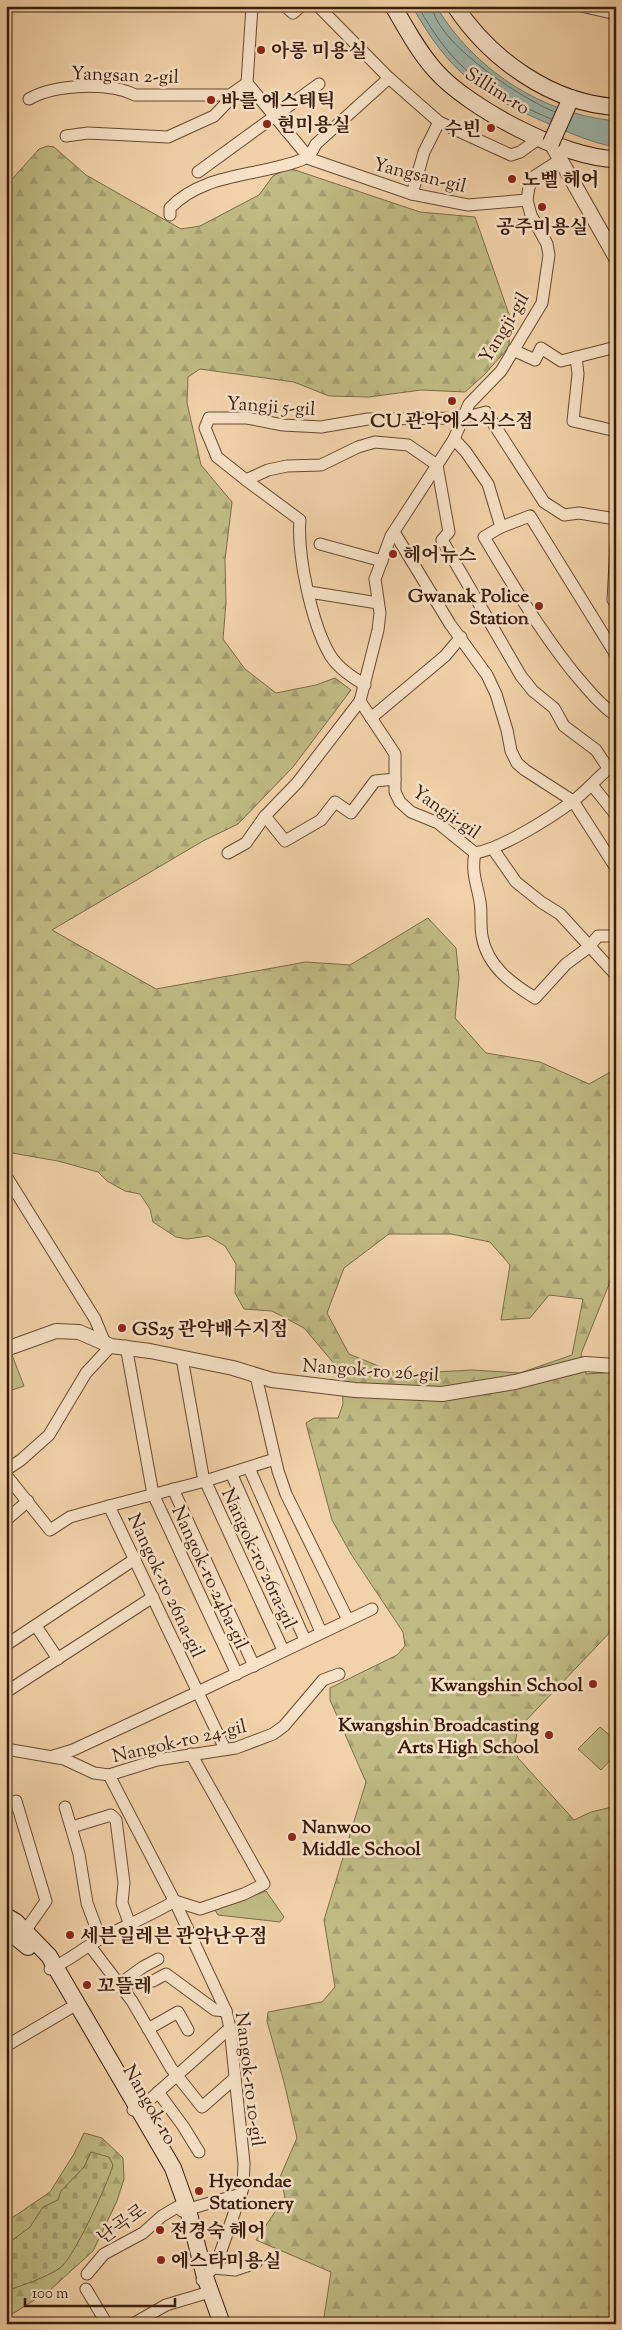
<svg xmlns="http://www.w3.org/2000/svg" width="622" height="2330" viewBox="0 0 622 2330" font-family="'Sorts Mill Goudy','Noto Serif KR',serif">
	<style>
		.forest { fill: url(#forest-firs); stroke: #7c6c48; fill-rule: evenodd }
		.cemetery { fill: url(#cemetery-stones); stroke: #7c6c48 }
		.green { fill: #c0bb84; stroke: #7c6c48 }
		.water { fill: #9cb7ae; stroke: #74796d }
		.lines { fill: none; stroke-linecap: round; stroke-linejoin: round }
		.shore { stroke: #6a6a5c; stroke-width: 1 }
		.minor-casing { stroke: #674a32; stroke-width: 13 }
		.tertiary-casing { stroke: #674a32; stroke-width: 16 }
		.secondary-casing { stroke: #391c0b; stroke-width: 18 }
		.minor { stroke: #f7e2c7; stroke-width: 11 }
		.tertiary { stroke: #f7e2c7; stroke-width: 14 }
		.secondary { stroke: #f7e2c7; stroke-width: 16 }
		.secondary-bridge-casing { stroke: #391c0b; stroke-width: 18; stroke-linecap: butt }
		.secondary-bridge { stroke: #f7e2c7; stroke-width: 16 }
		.poi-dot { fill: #8f2418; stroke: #f7e2c7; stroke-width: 2 }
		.labels { text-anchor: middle; stroke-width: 5; stroke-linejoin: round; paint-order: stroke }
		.poi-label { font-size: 19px; font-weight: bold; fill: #391c0b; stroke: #f7e2c7; text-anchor: start }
		.street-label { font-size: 19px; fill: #391c0b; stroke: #f7e2c7 }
	</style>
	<defs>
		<pattern id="forest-firs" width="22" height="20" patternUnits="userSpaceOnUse" patternTransform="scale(1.25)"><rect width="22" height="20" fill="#c0bb84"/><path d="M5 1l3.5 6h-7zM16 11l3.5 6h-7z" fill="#a6a071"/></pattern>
		<pattern id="cemetery-stones" width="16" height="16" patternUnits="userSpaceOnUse" patternTransform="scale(1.25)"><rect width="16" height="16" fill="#c0bb84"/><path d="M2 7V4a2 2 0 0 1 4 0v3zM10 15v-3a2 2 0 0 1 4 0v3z" fill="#a6a071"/></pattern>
	</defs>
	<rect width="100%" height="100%" fill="#f2d3a9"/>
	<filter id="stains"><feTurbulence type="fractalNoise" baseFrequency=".004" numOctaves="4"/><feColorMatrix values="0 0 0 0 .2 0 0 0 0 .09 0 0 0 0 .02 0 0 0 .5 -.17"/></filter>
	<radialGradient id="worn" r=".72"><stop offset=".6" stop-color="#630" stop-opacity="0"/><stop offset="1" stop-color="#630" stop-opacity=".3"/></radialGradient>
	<g class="forest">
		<path d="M47,146L54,147L86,175L181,229L200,226L259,195L273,176L289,168L420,212L475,217L510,317L509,347L484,375L465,392L421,390L369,397L329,396L294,382L200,369L188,377L187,403L201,465L232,502L225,560L226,603L223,639L245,669L276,693L316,685L335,678L351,690L293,767L238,824L203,841L52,930L156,989L306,962L350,965L428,918L456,948L459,978L455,1018L486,1053L540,1062L589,1084L616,1069V1267L581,1354L586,1374L616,1372V1626L517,1730L515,1747L518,1758L574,1820L591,1812L616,1806V2324H323L331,2272L256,2240L285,2197L280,2177L297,2138L284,2082L267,2021L268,2012L322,2002L335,1987L324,1920L366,1782L330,1700V1688L397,1655L405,1646L403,1632L351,1554L332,1520L309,1435L306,1423L314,1418H338L343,1404L342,1373L304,1328L272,1311L244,1309L235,1293L236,1264L225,1246L208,1236L187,1239L176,1237L153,1222L150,1209L140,1194L125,1191L107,1181L98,1172L58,1161L6,1152V186L39,149ZM389,1234H451L490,1242L510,1265L501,1320L530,1318L549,1295L583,1299L572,1355L520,1373L472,1370L398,1374L349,1354L327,1313L344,1268Z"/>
		<polygon points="84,2133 102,2138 123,2158 124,2179 117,2201 93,2251 50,2290 6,2318 6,2222 50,2192 74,2154"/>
	</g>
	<path class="cemetery" d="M91,2152L109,2157L113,2165C108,2183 74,2258 60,2268C45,2278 23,2285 6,2291V2245L30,2227L43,2207L58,2200L61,2191L84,2167Z"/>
	<g class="green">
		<polygon points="6,1353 12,1355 24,1386 6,1392"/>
		<polygon points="600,1727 616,1741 616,1754 601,1770 578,1749"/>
		<polygon points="266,1891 284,1917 280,1922 218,1915 215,1910"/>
	</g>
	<path class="water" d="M412,6H436C474,70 542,114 616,121V147C592,143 570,133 547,123C479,94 449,72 412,6Z"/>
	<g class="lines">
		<g class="shore">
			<path d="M418,6C453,70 486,91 551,119"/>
			<path d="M432,6C436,43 522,99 555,112"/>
		</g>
		<g class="minor-casing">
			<g id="minor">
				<polyline points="252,6 247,83 310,159 412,194 468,205 527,200"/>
				<polyline points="285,6 293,13 301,6"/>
				<polyline points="318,6 389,78 439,122 511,155 520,152 541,137"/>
				<polyline points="581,6 616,14"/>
				<path d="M29,99C55,84 109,82 135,95H230L247,83"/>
				<polyline points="66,136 88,133 168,137 214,116 238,91"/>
				<path d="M560,160L535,176L529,187L527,200L531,215L547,244L549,255L542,303L501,371L469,404L454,439L391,536L375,579L380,613L378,630L360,701L395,754V792L400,802L411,812L438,823L475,853C501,849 550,818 573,801C589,789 600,774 616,763"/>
				<polyline points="198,172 319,84"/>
				<polyline points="412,194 424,152 439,122"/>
				<path d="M170,215V208C199,178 239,177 277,167C286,165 299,162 307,157C311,154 314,148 316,144L389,78"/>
				<polyline points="605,238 616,236"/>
				<polyline points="513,350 535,360 541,348 561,361 616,347"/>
				<polyline points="576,357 578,374 573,421 616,431"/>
				<path d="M454,439L466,452L488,484L501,527L484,537C512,584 539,629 573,672C587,688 599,704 616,716"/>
				<path d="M246,480L300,520C297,556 312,624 330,655C338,668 352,677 365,685"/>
				<polyline points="501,527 530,516 616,655"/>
				<polyline points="394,532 450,624 487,675 496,694 507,730 511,751 517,763 525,770 573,801 616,868"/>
				<polyline points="320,544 382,561"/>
				<polyline points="616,545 613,600 616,600"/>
				<polyline points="309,592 378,603"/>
				<polyline points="371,718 445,656 461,637"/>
				<polyline points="608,768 596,750 564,726 554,708 533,691 521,676 442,540 449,532 437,465 408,445 375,442 358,447 321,465 287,466 268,470 246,480 217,457 205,428 209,418 247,418 283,425 321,427 368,419 463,418 486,412 544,502 564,515 579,513 616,519"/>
				<polyline points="592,785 616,815"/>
				<polyline points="265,816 285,841 321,820 335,802 351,813 375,781 395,779"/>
				<polyline points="493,849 516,882 541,902 560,914 616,975"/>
				<polyline points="228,853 246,843 265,816 297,783 360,701"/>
				<path d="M475,853C471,873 477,883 480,902C482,913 480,925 482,936C487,966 511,983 535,998L566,964L589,947L598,936H616"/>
				<polyline points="6,1176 95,1319 105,1343"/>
				<polyline points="126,1346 153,1494 237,1674"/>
				<polyline points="182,1358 203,1476 283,1650"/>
				<polyline points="256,1376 278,1471 286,1494 348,1620"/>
				<polyline points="249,1468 321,1632"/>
				<polyline points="6,1470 21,1460 49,1435 86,1373 111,1346"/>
				<polyline points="231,1473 305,1640"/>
				<polyline points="6,1475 50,1530 70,1517 109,1506 225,1749"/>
				<polyline points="173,1489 254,1666"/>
				<polyline points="109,1506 205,1481 275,1459"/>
				<polyline points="6,1520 28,1501"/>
				<polyline points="36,1626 58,1659"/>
				<polyline points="6,1645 135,1559"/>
				<polyline points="6,1692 153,1597"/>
				<polyline points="6,1749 64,1759 94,1773 109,1775 157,1760 236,1748 273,1734 284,1726 323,1680 339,1674"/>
				<polyline points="53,1756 73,1750 198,1692 372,1609"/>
				<polyline points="109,1775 177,1906 226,2011 230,2028 244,2163 243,2188 216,2265 202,2280"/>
				<polyline points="16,1801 46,1901 25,1931"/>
				<polyline points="65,1807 79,1854 87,1903 100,1938"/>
				<polyline points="72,1827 111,1815 116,1820 124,1883 122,1903 130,1925"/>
				<polyline points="90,1946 132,2001 171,2068 202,2107 235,2078"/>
				<path d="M50,1969C69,1961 84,1947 102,1938C127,1925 151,1915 175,1901L200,1909L244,1894L264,1884L191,1754"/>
				<polyline points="121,1983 143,1967 158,1959"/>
				<polyline points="120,1984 153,1981 166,1974 215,2010 226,2011"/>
				<polyline points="148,2029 178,2012 188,2030"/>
				<polyline points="6,2046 72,2007"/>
				<polyline points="158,2092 183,2126 199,2152"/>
				<polyline points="133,2110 146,2103 230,2028"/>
				<polyline points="182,2211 241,2194"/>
				<polyline points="213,2268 235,2270 256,2263"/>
				<polyline points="87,2274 104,2254 143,2233 162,2216 179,2206"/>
				<polyline points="86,2289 107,2324"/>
				<polyline points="133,2324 166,2305 203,2294"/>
			</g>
		</g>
		<g class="tertiary-casing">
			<g id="tertiary">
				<polyline points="551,143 616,258"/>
				<polyline points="6,1349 56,1331 79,1332 111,1346 150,1351 233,1368 272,1380 355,1390 442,1394 515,1382 585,1364 616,1366"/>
			</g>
		</g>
		<g class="secondary-casing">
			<g id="secondary">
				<path d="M393,6C406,28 418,51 435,70C468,108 565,159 616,159"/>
				<polyline points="6,1916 16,1922 49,1956 173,2168 188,2210 205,2277 222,2324"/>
				<polyline points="6,1929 28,1947"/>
			</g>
		</g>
		<use href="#minor" class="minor"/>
		<use href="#tertiary" class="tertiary"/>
		<use href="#secondary" class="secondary"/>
		<g class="secondary-bridge-casing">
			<g id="secondary-bridge">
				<path d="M455,6C490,59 551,103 616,107"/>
				<polyline points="551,143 571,98"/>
			</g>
		</g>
		<use href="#secondary-bridge" class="secondary-bridge"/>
	</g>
	<g class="poi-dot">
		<circle cx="261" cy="50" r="5"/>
		<circle cx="211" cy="100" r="5"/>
		<circle cx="267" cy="124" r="5"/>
		<circle cx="491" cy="128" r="5"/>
		<circle cx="512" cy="179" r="5"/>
		<circle cx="542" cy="207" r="5"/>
		<circle cx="452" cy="401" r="5"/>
		<circle cx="393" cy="554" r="5"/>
		<circle cx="539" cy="606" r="5"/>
		<circle cx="122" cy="1328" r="5"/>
		<circle cx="593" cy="1684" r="5"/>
		<circle cx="549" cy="1735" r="5"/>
		<circle cx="292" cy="1837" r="5"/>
		<circle cx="70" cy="1935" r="5"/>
		<circle cx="87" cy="1985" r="5"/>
		<circle cx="199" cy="2191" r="5"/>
		<circle cx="160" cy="2230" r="5"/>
		<circle cx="161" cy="2260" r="5"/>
	</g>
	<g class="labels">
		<g class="poi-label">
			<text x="271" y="57">아롱 미용실</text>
			<text x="221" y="107">바를 에스테틱</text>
			<text x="277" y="131">현미용실</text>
			<text x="481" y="135" text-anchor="end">수빈</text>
			<text x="522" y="186">노벨 헤어</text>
			<text x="542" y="233" text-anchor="middle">공주미용실</text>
			<text x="452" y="427" text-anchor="middle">CU 관악에스식스점</text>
			<text x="403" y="561">헤어뉴스</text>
			<text x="529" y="602" text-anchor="end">Gwanak Police<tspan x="529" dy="22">Station</tspan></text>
			<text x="132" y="1335">GS25 관악배수지점</text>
			<text x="583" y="1691" text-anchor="end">Kwangshin School</text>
			<text x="539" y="1731" text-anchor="end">Kwangshin Broadcasting<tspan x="539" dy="22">Arts High School</tspan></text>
			<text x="302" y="1833">Nanwoo<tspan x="302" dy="22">Middle School</tspan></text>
			<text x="80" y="1942">세븐일레븐 관악난우점</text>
			<text x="97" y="1992">꼬뜰레</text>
			<text x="209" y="2187">Hyeondae<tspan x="209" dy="22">Stationery</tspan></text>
			<text x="170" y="2237">전경숙 헤어</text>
			<text x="171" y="2267">에스타미용실</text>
		</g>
		<g class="street-label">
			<text transform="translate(125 74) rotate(2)" y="7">Yangsan 2-gil</text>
			<text transform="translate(498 90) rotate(32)" y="7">Sillim-ro</text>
			<text transform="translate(420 174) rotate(14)" y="7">Yangsan-gil</text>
			<text transform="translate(503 327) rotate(-59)" y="7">Yangji-gil</text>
			<text transform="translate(271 405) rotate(4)" y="7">Yangji 5-gil</text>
			<text transform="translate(447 811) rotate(35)" y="7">Yangji-gil</text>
			<text transform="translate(371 1369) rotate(4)" y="7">Nangok-ro 26-gil</text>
			<text transform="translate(260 1558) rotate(65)" y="7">Nangok-ro 26ra-gil</text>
			<text transform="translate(211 1577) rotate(65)" y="7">Nangok-ro 24ba-gil</text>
			<text transform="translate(167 1585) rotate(65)" y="7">Nangok-ro 26na-gil</text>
			<text transform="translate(179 1740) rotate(-13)" y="7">Nangok-ro 24-gil</text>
			<text transform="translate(251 2079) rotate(83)" y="7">Nangok-ro 10-gil</text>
			<text transform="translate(151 2104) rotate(60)" y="7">Nangok-ro</text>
			<text transform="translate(121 2223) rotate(-35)" y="7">난곡로</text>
		</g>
	</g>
	<rect width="622" height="2330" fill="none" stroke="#f2d3a9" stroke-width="25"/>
	<rect x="8" y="8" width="607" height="2315" fill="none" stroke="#391c0b" stroke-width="2.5"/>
	<rect x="12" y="12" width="597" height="2305" fill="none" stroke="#391c0b"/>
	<path d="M25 2298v8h150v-8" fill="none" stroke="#391c0b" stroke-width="2.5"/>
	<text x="32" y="2298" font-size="15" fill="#391c0b" stroke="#f7e2c7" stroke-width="4" paint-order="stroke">100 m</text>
	<rect width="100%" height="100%" filter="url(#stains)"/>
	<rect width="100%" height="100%" fill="url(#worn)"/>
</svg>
